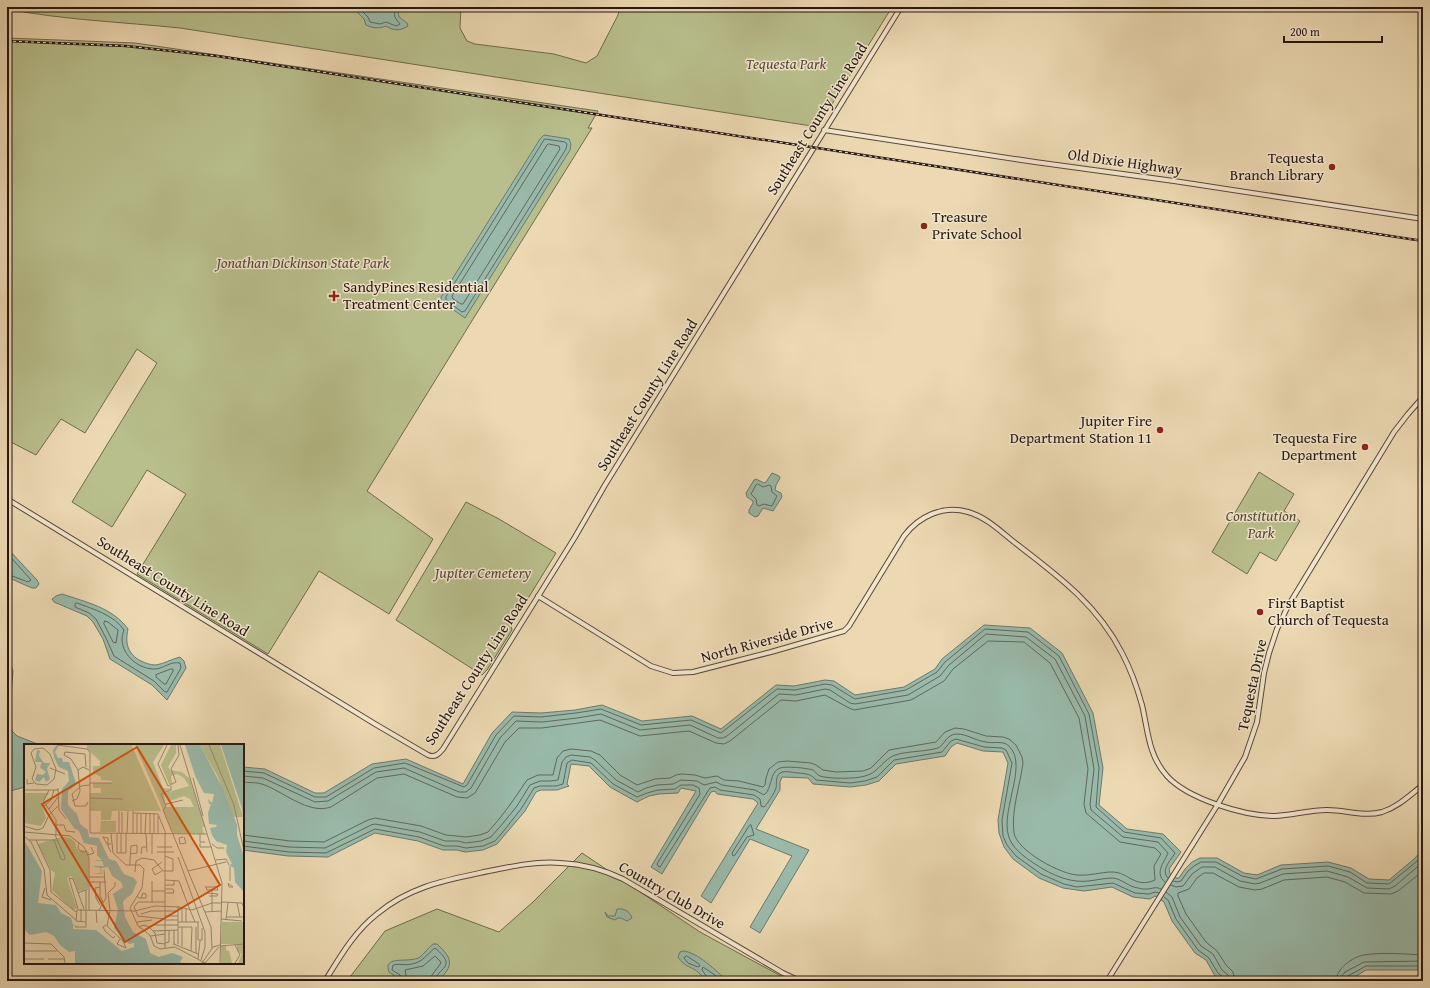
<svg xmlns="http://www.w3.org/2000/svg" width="1430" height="988" viewBox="0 0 1430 988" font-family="'Gentium Book Plus',serif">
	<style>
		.green { fill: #b8bf8c; stroke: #6e6b4e }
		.water { fill: #99baaa; stroke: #6b796d }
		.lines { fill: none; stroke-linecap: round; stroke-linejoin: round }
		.shore { stroke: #5f685e; stroke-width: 1 }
		.minor-casing { stroke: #574839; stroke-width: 6 }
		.minor { stroke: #f3e6cd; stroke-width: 4 }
		.rail-casing { stroke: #251711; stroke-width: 2.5 }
		.rail { stroke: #f3e6cd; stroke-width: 1; stroke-dasharray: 3; stroke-linecap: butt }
		.poi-dot { fill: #8f2418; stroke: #f3e6cd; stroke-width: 1.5 }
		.labels { text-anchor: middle; stroke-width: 3; stroke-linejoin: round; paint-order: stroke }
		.park-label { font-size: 15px; font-style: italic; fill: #514936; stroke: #f3e6cd }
		.street-label { font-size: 15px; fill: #251711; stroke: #f3e6cd }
		.poi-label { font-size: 15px; fill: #251711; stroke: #f3e6cd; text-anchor: end }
		.inset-road { fill: none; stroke: #9c8b72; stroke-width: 1 }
		.view { fill: #d4520c; fill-opacity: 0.15; stroke: #d4520c; stroke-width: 2 }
		.inset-edge { fill: none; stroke: #251711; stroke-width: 2 }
	</style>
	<rect width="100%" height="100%" fill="#ecd9b2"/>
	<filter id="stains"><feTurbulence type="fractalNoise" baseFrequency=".005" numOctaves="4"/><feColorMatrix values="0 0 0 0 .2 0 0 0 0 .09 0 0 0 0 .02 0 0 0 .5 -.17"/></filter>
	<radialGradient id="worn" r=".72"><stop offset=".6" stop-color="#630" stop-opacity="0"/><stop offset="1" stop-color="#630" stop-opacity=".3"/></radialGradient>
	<g class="green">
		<path d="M7,7H461L460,28L467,41L475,44L554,54L586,63L597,56L618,15L620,7H892L818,127L180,28C122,22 64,20 7,9Z"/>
		<polygon points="7,38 135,43 598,111 588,128 592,128 470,324 367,491 433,539 389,614 319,571 268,654 137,574 186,494 147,470 112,527 72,502 157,363 137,349 85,433 61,419 36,455 7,440"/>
		<polygon points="1259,472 1294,494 1284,511 1300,521 1276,561 1260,552 1247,574 1212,552"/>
		<polygon points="466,502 499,519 556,553 511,626 512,630 487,670 482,675 396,620"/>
		<polygon points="582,853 700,932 790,981 347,981 385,931 437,909 499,932 533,902"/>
	</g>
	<g class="water">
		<path d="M365,7H401L398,12L399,17L407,23L408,26C400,31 394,31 386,26C379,29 372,28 366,25L364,19L358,13L357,10Z"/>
		<polygon points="544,135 569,139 571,144 570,150 465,318 441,301 441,297 540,139"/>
		<polygon points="772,473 779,476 780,478 776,485 775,490 781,493 782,497 773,511 763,508 758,516 755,517 749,513 749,510 753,503 753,501 747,497 746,493 754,480 756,479 764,483 766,482"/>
		<polygon points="7,548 37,580 39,584 36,588 32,588 7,577"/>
		<path d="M62,594C86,602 113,608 128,629C125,642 127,654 141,661C145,663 150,665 156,665C163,664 172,659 180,657L184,661L186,668L167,700L152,685L110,659L103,639L93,622L87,616L54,602L52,599L56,596Z"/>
		<polygon points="984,625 1030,628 1062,653 1093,713 1103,768 1099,805 1127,829 1163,834 1181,852 1169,869 1170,874 1176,878 1179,878 1185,869 1192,862 1200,858 1217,858 1244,873 1257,875 1281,865 1328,862 1351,868 1369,879 1389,880 1414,859 1423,849 1423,970 1366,970 1348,981 1222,981 1215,976 1206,960 1195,953 1172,921 1164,902 1155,896 1150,899 1133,897 1112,887 1084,891 1063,888 1039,878 1013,859 1004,847 999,833 998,820 1008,763 1003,752 983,751 957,743 951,747 945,756 896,764 879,781 866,785 850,787 813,784 808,778 782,777 780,782 780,790 756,829 809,850 760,933 750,927 792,856 750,839 711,903 701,896 758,803 757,802 753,799 717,794 715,791 711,792 662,874 651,867 696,791 681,788 678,793 659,794 649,796 637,802 610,787 589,766 571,764 567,784 569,786 557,790 541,790 536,792 525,811 497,844 483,850 465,852 457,850 443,850 418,841 375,833 328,857 288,856 243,850 243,767 265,769 315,793 324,793 372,764 406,759 463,784 492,733 512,712 541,713 575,710 602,705 642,721 692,716 721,729 776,685 794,686 825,680 834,681 855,695 904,687 935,669 942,659"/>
		<polygon points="7,653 13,671 10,709 12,731 17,736 40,745 25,745 25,787 10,791 7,789"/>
		<path d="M617,909C623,908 630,911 632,918L627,921L621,918H618L615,920L607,917L605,912L608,916H615Z"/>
		<path d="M433,944H437C453,959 454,965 438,981H399L395,976L389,972C382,954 410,964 420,957C425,953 428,948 433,944Z"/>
		<path d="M683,951C697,952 717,971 727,981H705C703,978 701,975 699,973C692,966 685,968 678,957L680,952Z"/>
	</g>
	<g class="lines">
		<g class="shore">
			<path d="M363,7V12L368,17L370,22L380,24L386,22L396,26L400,24C395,18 392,15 397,7"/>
			<polygon points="545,139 565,142 567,144 566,149 465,311 462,312 446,300 446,297"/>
			<polygon points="549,144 559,146 560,149 463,304 461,304 453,299 452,296 547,145"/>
			<polygon points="758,484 763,487 769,485 771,486 772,492 777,496 772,506 764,504 759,506 757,505 756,499 751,494 756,485"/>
			<polyline points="7,553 31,580 28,582 7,574"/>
			<path d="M77,603C93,609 114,615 124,630C123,633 122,636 122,639C122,656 140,670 156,669C164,668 171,661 180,663L181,668L167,692H165L154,681L114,656L106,638L96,619L89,613L75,607V604Z"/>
			<polygon points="105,621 108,622 118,630 116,643 113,642 104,624"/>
			<polygon points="171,669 173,669 173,671 166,684 164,684 156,677 156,675"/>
			<path d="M243,771L264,773L315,797H326L374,768L405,763L464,787L467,785L496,735L514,716L541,717L576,713L601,709L641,725L691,720L721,733L777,689L795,690L825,684L832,685L855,699L906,690L937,672L945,662L985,629L1028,632L1059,656L1089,714L1099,768L1096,807L1124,832L1161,838L1175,853C1171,861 1160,869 1168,878"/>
			<path d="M243,776L263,778L315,802L328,801L376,772L404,768L459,792H466L471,788L500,738L516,721L542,722L577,718L601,714L640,730L690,725L718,738H723L727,736L779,694L796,695L825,689L830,690L850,703L855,704L908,695L940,676L949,665L986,634L1026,637L1055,659L1085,716L1094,769L1090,804L1091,810L1123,837L1158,842L1168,853C1164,863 1154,873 1165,882"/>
			<path d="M243,782C249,783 256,782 262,784C283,791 308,815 331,807L377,778L404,774L457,797L467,798L475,793L505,742L519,728H542L600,720L640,736L689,731L716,743L724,744L730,741L781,700L796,701L825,695L849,708L854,710L911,700L944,681L953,669L988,641L1024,642L1050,663L1079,718L1088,769L1084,804L1086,813L1120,842L1155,848L1161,854L1154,866L1155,880C1134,889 1129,872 1112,872C1101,872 1090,876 1078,875C1062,875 1017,851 1014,833C1011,810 1020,786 1023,763L1022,757L1016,745L1009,739L1003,737L986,736L964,729L955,728L945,732L936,742L889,750L871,768L863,771L836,772L823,770L816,765L811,763L787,761L778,762L769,769L766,778L765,785L763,787L739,781L724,780L717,776L705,778L695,775L682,774L676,775L670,778L655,779L637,785L620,775L600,755L591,751L571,749L563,751L557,758L553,775H538L527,780L512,802L500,818L488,832L480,835L466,837L446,835L421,826L375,818L368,820L324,842L290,841L243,835"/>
			<polygon points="751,825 754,835 747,837 735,855 733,856 732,853 749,826"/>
			<path d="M243,841L289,847L325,848L371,825L375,824L420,832L445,841H458L466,843L481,841L491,837L504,822L517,806L530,785L540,781H550L558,780L562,762L566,757L571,755L590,757L595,760L616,780L638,792L646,788L657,785L673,784L681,780L697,781L704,785L716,782L722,785L755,790L764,795C773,788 769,772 780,768C786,766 807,768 813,770C816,772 817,775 820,776C828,779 856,779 865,776C877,773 881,763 891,757C900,751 926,752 938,748C945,745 946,734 957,734C967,734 976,741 986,742C993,744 1003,740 1009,746C1030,766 996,816 1011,842C1018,854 1032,862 1043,869C1057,877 1073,883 1089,881C1097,880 1105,878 1113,878C1122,879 1129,887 1138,888C1141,889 1144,889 1147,889C1153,889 1155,886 1161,889"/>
			<path d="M243,846L289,852L326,853L375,829L419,837L444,846H457L466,848L483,846L495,841L502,833L521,809L534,788L540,786H556L563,784L567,763L572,760L591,763L613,784L637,797L647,793L658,790L675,789L681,785H693L699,788L700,794L657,864L658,866L660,867L710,788L715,787L720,790L754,795L760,799L761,806L764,807C768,803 774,794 776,788C777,784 775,777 780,773C785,770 794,773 799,773C807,774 811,774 816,780L850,783L865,781L877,777L894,760L942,752L951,741L956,739L984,747L1002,748L1006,750L1012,763L1002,820L1003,836L1007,845L1016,856L1041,874L1064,884L1077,887L1113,883L1135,893L1149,894L1155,892L1159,893"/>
			<polyline points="1173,881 1177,882 1181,881 1188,871 1194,866 1201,862 1216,862 1242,876 1256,879 1282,869 1328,866 1350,872 1367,883 1389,884 1416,862 1423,855"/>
			<polyline points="1171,885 1176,887 1183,886 1192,874 1202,867 1215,867 1240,881 1255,884 1260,883 1283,874 1327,871 1348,877 1367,888 1389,889 1395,886 1423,862"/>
			<polyline points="1166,892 1172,897 1180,917 1201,946 1213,954 1222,970 1228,975 1229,981"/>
			<polyline points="1164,897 1168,900 1176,919 1198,950 1209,958 1218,973 1223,977 1224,981"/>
			<polygon points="687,956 699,964 700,966 698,967 688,963 684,958"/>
			<path d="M402,981L400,975L392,970L393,965C398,963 406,966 412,964C423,962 427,954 435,948C459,968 437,967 435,981"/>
			<polyline points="407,981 405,970 423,966 435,956 440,961 441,963 432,975 430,981"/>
			<polyline points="708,981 707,977 702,970 703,967 715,975 721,981"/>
			<polyline points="1235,981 1233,972 1226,965 1217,951 1206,942 1186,914 1178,896 1178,893 1189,889 1197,878 1204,873 1213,873 1239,887 1255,890 1262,889 1284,880 1327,877 1345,882 1364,893 1391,894 1398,891 1423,871"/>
			<path d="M1336,981C1336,969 1352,957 1364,955C1382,952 1404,954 1423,955"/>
			<polyline points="1342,981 1342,976 1345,972 1364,962 1423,961"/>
			<polyline points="1347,981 1348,976 1366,966 1423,966"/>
		</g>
		<g class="minor-casing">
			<g id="minor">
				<polyline points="824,130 1035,162 1174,181 1423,219"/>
				<path d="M7,499L375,724L428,755C435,758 439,754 443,749L575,537L605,485L901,7"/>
				<path d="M538,596L651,666L673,673L693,672L771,652L844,631L849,626L904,536C919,516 943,505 968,512C986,517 1000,531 1014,542C1057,575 1097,604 1122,653C1131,670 1137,687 1142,705C1148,730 1148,755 1167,776C1188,799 1244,816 1275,816C1293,815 1310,810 1327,810C1346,810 1364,817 1382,812C1398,807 1410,795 1423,785"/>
				<path d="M325,981C340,957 354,932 377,914C410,886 447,880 489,871C513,866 537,861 561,863C583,864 604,870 623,879L783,973L800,981"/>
				<polyline points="1107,981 1218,804 1245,757 1257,722 1264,673 1269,653 1277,629 1288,606 1394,432 1408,414 1423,397"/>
			</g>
		</g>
		<use href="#minor" class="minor"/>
		<g class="rail-casing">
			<polyline id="rail" points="7,41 126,46 217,56 1423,241"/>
		</g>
		<use href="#rail" class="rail"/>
	</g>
	<g class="poi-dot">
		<circle cx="1332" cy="167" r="4"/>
		<circle cx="924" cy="226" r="4"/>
		<path d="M332 290h4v4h4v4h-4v4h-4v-4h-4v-4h4z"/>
		<circle cx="1160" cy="430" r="4"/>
		<circle cx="1365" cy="447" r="4"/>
		<circle cx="1260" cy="612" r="4"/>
	</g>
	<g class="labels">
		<g class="park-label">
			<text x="786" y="69">Tequesta Park</text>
			<text x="303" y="268">Jonathan Dickinson State Park</text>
			<text x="1261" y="521">Constitution<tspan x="1261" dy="17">Park</tspan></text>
			<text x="483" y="578">Jupiter Cemetery</text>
		</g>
		<g class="street-label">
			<text transform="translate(817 119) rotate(-58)" y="5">Southeast County Line Road</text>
			<text transform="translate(1125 162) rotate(8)" y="5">Old Dixie Highway</text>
			<text transform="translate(647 395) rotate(-58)" y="5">Southeast County Line Road</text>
			<text transform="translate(173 586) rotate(32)" y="5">Southeast County Line Road</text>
			<text transform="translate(767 640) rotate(-15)" y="5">North Riverside Drive</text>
			<text transform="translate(476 670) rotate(-57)" y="5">Southeast County Line Road</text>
			<text transform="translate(1252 685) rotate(-78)" y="5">Tequesta Drive</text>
			<text transform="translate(672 895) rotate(30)" y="5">Country Club Drive</text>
		</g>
		<g class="poi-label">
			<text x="1324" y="163">Tequesta<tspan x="1324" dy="17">Branch Library</tspan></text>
			<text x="932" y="222" text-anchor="start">Treasure<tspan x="932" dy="17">Private School</tspan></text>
			<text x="343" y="292" text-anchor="start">SandyPines Residential<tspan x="343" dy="17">Treatment Center</tspan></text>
			<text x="1152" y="426">Jupiter Fire<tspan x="1152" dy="17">Department Station 11</tspan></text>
			<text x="1357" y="443">Tequesta Fire<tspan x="1357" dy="17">Department</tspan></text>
			<text x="1268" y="608" text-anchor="start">First Baptist<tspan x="1268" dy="17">Church of Tequesta</tspan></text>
		</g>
	</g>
	<g transform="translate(24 744)">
		<rect width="220" height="220" fill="#ecd9b2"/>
		<path d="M63,1H140L129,18L139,44L147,45L140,48L141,63H170L166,55L160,52L146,57L142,51L141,49L165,42L160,34L153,30L147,32L148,40H145L137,21L147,1H152V9L144,23L146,26L158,28L166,35L181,83H178L180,90L149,89L111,1L108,2L137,67H88L87,76H77V67H66V49H77V44H69V39H88V37L77,36V33L69,29V22H76V17L63,5ZM176,1H196L219,73H208L194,33ZM0,49H25L17,59L22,74L17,82L0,79ZM77,77H92V88H76ZM37,93L46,94L51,98L53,105L65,108L64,146L54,147L50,136L47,132L43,134L53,165L49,166L28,146L31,129L27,126L14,100ZM198,178H220V219H214L218,210L213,207V200H197ZM197,202H202V206L205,207L208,219H197Z" fill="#b8bf8c"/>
		<path d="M33,1H35L31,8L34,14H38L39,18H45L51,36L52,41L44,47V61L53,70L56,80L64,86L65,93L75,94L85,115L92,117L100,130L110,134L113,138L108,150L100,156L99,159L101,173L109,188L122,195L126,209L135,213L148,209L159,213L156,218L158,219H51V207L45,208L36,201L30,192L22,188L6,191L0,185V96L18,127L14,159L32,161L37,169L47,174L49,181H55L49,182V185L72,186L98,207L110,203V199L105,200L90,184L94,166L89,150L99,143L97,138L88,132L84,123L77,124L78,130H68L77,129L76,124L68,122H80L78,117H68L78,116L73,111V102L60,99L55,87L50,84L37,65L38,45L45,37L44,27L35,23L30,13L29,6ZM161,1H176L199,45L213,81V91L220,113V156L219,147L211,138L210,124L205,121L208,120L202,108L203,101L192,97L188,91L186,84L192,83L193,81L185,80L184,69L187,60H182H185L184,55L188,59L190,50L180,49L172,34ZM197,1H220V83L218,64ZM13,6L16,7L15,12L20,19H26L23,25L26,35L22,38L20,33L15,38L11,36L13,30L19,31L22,28L16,23L18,18H11Z" fill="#99baaa"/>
		<path class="inset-road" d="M33,1L63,5L66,8V89L183,90M143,1L134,20L144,42L152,38L147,25L155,11L154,1M156,1L198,139L196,219M185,1L210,61L220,107M19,4L26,10L32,25L30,35L23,41L12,40L8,35L12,23L7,9L10,5ZM26,24L41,30M54,26L47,15L40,11L41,8L61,10L62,23M169,34L179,72M3,35V40L10,39M66,39H88M147,42V46L137,50L142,62L139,66L187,183L188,204M34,44L35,66L42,75M0,46H34M66,54L99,55M48,57L53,55L56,47L54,26L59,23L65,26M19,58L25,46M20,58L32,76V91M64,58L62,62H51L48,50L57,42L66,41M142,60L159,56M19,63L27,56L30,46M25,65L34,53M109,69L134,70M134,70L142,90M32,81H40L42,87L51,88M0,82L13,86L19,84L25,71L34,62M0,88L46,92L60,103L65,114V166M87,89L89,109L102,121H116L120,125L118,144L106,164L114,182L126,191L130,202L136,205L151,203L181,219L195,203M93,89V109M95,89V67M97,89V109M98,89V68M103,89L104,67M109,89V67M113,90V69M117,90V69M121,90L122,69M122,90L123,108M126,90V69M128,90V110M130,90V69M134,90V72M176,90V98H181M31,91L41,113L40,116M0,92L7,98L20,125L23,151L52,176M159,93L155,94L156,100L162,99L160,93M5,96H33M12,96L26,126L27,148L52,168M30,96L37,115L40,116M55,98L54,104L58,108L63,107M176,99V103H188M188,100L193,104H200M133,103H148M87,108L84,102V94L79,93L83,100H87M133,108H150M93,109H102V89M106,110L113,109V101L107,102L106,115V121M117,110L118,103H123M64,111L70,109L67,103M154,113L181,188V203L177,216M192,116L202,115L205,121M138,127L131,131L128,125L138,118M164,127L202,118M111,128L112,117L118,114L130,116L139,127H149V115L141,112M65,133H81M45,134L49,135L60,165M45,134L54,165M141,136L155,137L166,166M206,137V122M66,138H82M76,138V152L79,158M91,138V142L84,149L86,166L83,182L99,197L102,204L93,200L96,195M204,139L205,143H209L205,140M141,141H150V136M181,143H193L194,146H183L182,143M21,144L18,153L27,156M141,145H149L150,149H141M128,147H141M183,149L194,150L193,152H185M113,152L115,154H122V150L119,149L117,154M128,158V137M197,158L218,159L220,164M213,159L216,173M76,161L72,154L71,144L76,143M154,162V200M72,166L73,179M75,166L82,154L80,126M166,166L171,178M181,168L197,167M188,168V145M117,170L127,167H154M141,172H154M203,173H220M141,175L114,172L110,163L114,158H141M197,175L218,177M202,175L204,159M141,176H154M57,178V165M62,178L52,177L53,166L111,167L131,162L155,163L168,166L188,159H198M113,178L128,176M154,178H175M158,178V163M162,178V165M174,178V196H178V184M82,181L79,183L81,187L89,194L91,192M51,183H62V146L54,149M115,183L120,181L125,183L131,189L133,199L141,200M125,183L129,181H154M154,183H168M129,187L154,186M127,192L141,190M0,199L27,200L40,213L41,219M141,199L145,198V186M150,200L174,210M150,201V186M158,202V183M196,202L220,200M141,204V90M0,207H33M167,207L168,183M172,209V183M0,215H20M24,215H41M174,215L176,197M178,219L189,203L196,201M211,219L216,211L211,201"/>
		<path class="view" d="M113,3L196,141L101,198L18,60Z"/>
		<rect width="220" height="220" class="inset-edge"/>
	</g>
	<rect width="1430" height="988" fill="none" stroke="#ecd9b2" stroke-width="24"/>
	<rect x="8" y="8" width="1414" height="972" fill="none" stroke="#251711" stroke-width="2"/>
	<rect x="12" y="12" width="1406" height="964" fill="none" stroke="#251711"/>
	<path d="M1284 36v6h98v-6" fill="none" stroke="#251711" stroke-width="2"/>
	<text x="1290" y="36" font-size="12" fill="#251711" stroke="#f3e6cd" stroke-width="3" paint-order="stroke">200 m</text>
	<rect width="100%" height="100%" filter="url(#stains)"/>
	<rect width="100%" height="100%" fill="url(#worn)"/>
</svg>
